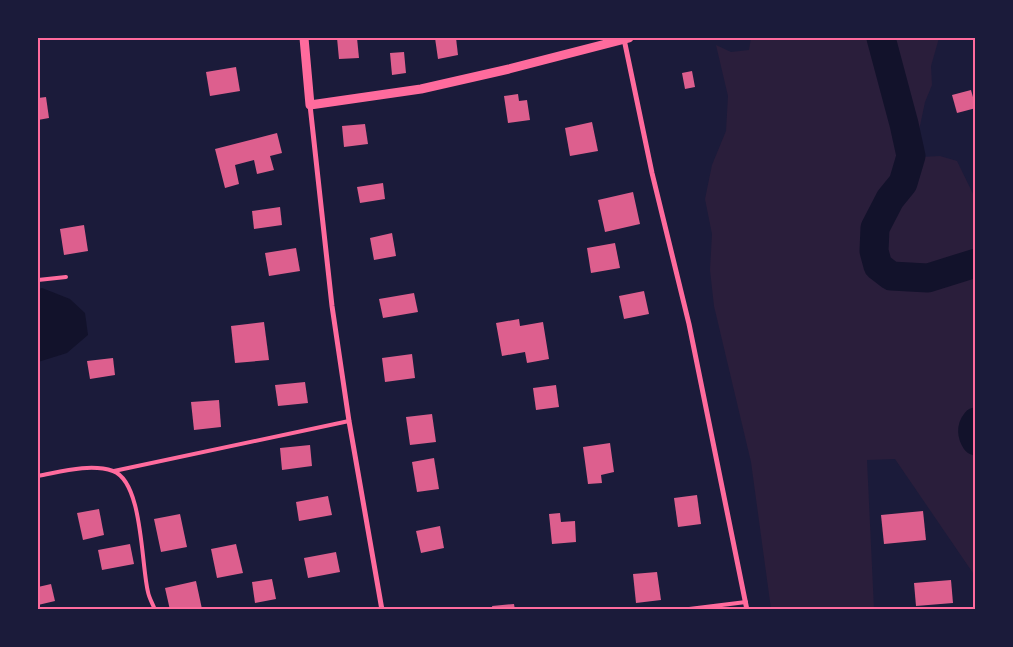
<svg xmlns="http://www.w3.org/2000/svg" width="1013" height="647" viewBox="0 0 1013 647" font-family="'Alegreya Sans',sans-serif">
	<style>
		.green { fill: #2a1e3b }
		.water { fill: #12122b }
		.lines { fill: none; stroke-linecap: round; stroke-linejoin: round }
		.river { stroke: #12122b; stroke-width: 29 }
		.building { fill: #dd5f8e }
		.service { stroke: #ff6b9d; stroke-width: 4 }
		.minor { stroke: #ff6b9d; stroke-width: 5 }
		.tertiary { stroke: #ff6b9d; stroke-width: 9 }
		.neatline { fill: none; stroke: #ff6b9d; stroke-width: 2 }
	</style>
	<rect width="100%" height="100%" fill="#1b1b3a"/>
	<polygon class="green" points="751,38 939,38 931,66 932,85 925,102 917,140 921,157 940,156 957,161 975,198 975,576 895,459 867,460 874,609 771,609 751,462 714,306 710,270 712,234 705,199 712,165 726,131 728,96 716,45 731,52 749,50"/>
	<polygon class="water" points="42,288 70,299 85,313 88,335 67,353 38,362 38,289"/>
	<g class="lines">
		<g class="river">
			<polyline points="881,38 904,124 911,156 903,183 890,199 875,228 874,251 878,266 891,276 928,278 976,263"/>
			<path d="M976,422C971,428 972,435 976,441"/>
		</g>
	</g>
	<g class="building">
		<polygon points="337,38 357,38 359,58 339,59"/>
		<polygon points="435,38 456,38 458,55 438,59"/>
		<polygon points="404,52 406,73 392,75 390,53"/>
		<polygon points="236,67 240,91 210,96 206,72"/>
		<polygon points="692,71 695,87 685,89 682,73"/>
		<polygon points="971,90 976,108 957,113 952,95"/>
		<polygon points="518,94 519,101 527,100 530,120 508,123 504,96"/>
		<polygon points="46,97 49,118 38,120 38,98"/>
		<polygon points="592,122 598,151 570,156 565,128"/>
		<polygon points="365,124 368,144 344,147 342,126"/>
		<polygon points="277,133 282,153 270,156 274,170 257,174 254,160 235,165 239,184 225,188 215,149"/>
		<polygon points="383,183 385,199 360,203 357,187"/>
		<polygon points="633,192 640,224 605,232 598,200"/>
		<polygon points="280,207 282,225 254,229 252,211"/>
		<polygon points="84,225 88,251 64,255 60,229"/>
		<polygon points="392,233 396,256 374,260 370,238"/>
		<polygon points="615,243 620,268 591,273 587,248"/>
		<polygon points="296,248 300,271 269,276 265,253"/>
		<polygon points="644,291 649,314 624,319 619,296"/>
		<polygon points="414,293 418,312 383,318 379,299"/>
		<polygon points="519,319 520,326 543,322 549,359 527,363 525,352 502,356 496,323"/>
		<polygon points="264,322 269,360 235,363 231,326"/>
		<polygon points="412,354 415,378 385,382 382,358"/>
		<polygon points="113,358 115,375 90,379 87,361"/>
		<polygon points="305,382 308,403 278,406 275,385"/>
		<polygon points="556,385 559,407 536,410 533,388"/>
		<polygon points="219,400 221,427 194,430 191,402"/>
		<polygon points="432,414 436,442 410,445 406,417"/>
		<polygon points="610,443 614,472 601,475 602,483 588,484 583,447"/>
		<polygon points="310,445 312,466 282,470 280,448"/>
		<polygon points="434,458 439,489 417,492 412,462"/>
		<polygon points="697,495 701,524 678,527 674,498"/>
		<polygon points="328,496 332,515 299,521 296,502"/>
		<polygon points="99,509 104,535 83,540 77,513"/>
		<polygon points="923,511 926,540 884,544 881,515"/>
		<polygon points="560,513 561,522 575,521 576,542 552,544 549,514"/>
		<polygon points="180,514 187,547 161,552 154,519"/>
		<polygon points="440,526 444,548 421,553 416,531"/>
		<polygon points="130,544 134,564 102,570 98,550"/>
		<polygon points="236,544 243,573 217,578 211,549"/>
		<polygon points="336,552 340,572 308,578 304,558"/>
		<polygon points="657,572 661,600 636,603 633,574"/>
		<polygon points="272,579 276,599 255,603 252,582"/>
		<polygon points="951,580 953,603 916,606 914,583"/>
		<polygon points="196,581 202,609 170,610 165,588"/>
		<polygon points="51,584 55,601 38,605 38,587"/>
		<polygon points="514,604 515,610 493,610 492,606"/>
	</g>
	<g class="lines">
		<g class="service">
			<polyline points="38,280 66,277"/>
			<polyline points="114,471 349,421"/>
			<path d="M38,476C60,472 90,463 113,471C143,482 141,564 148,592C149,598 153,604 155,610"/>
			<polyline points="681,610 746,602"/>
		</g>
		<g class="minor">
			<polyline points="624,39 652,173 689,324 747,610"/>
			<polyline points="310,105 332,306 349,421 382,610"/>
		</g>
		<polyline class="tertiary" points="304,38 310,105 421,89 509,69 629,38"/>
	</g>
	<rect width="1013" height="647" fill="none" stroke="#1b1b3a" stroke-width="78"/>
	<rect x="39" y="39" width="935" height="569" class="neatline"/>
</svg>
